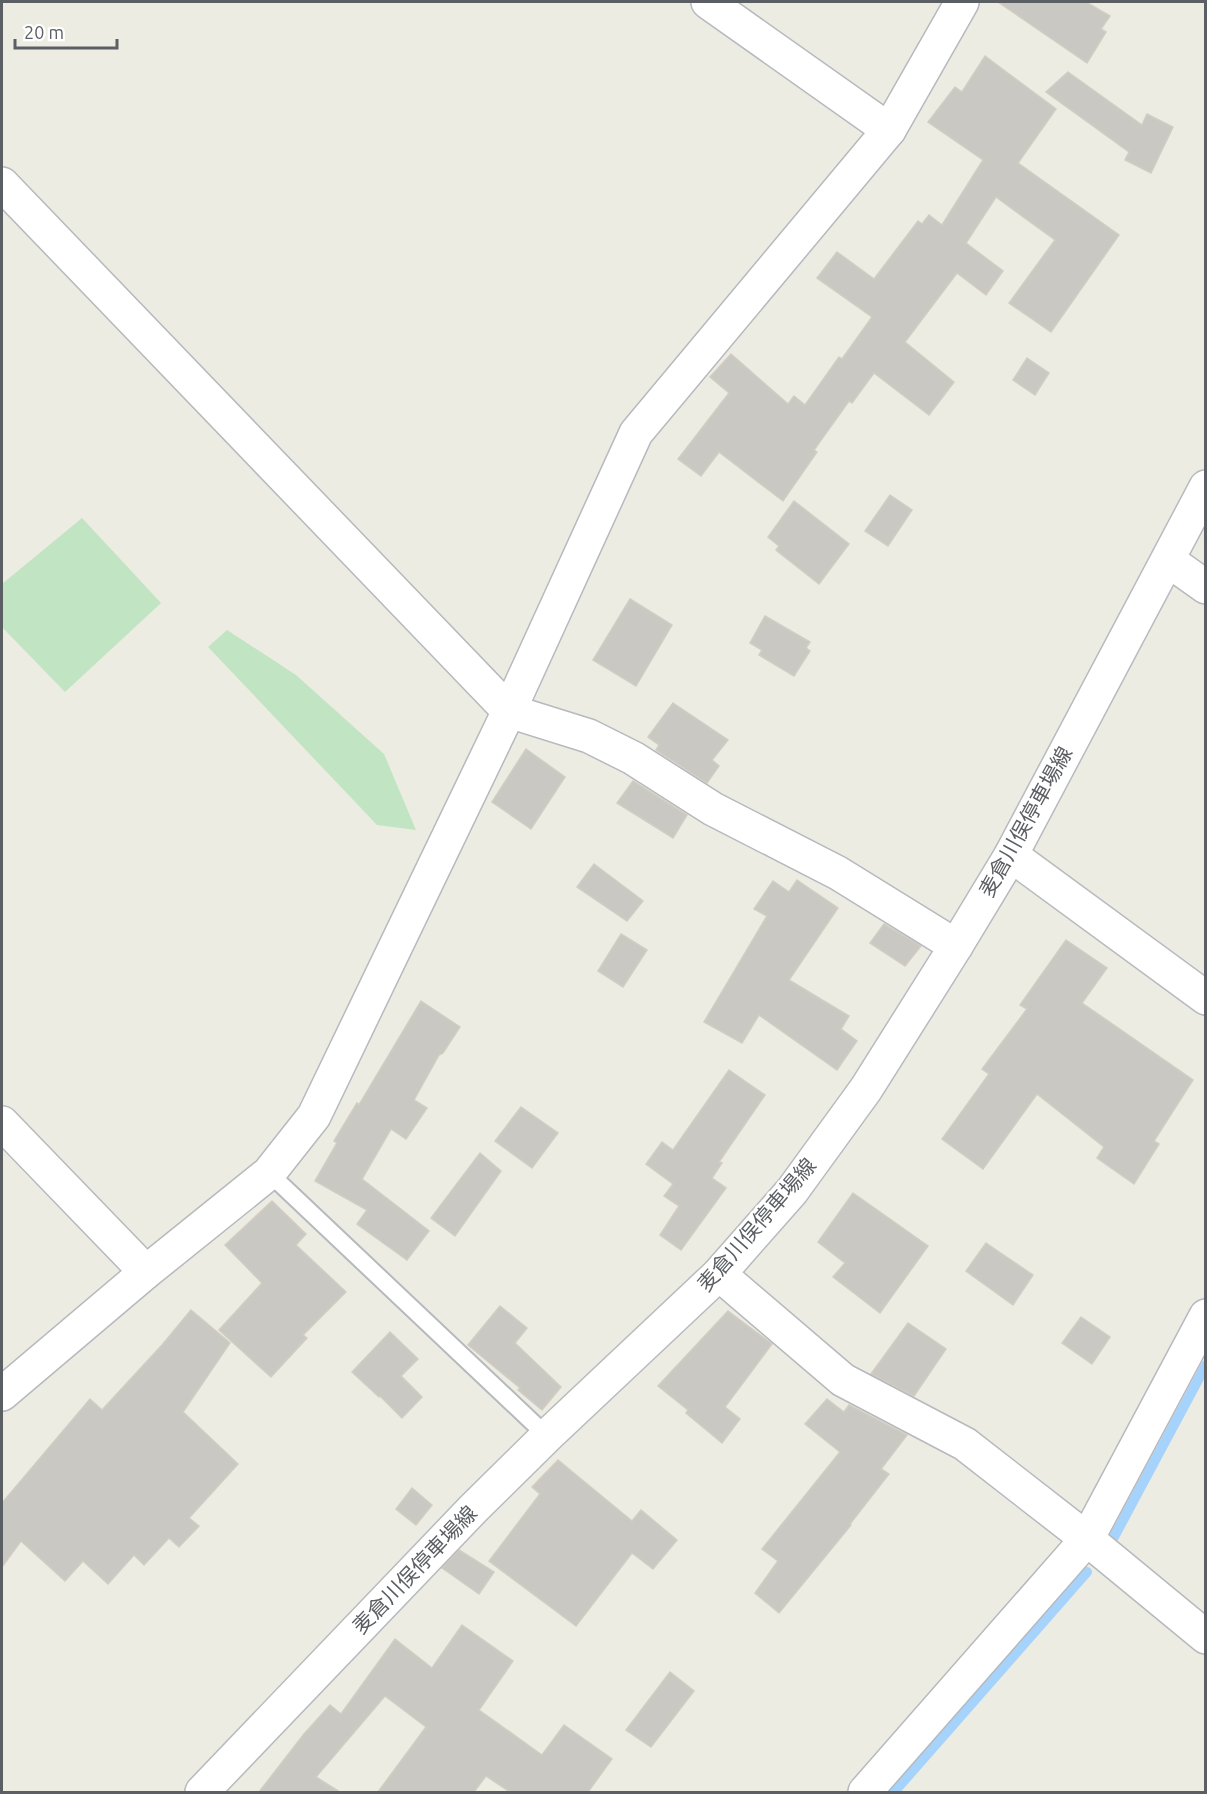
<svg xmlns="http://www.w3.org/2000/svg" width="1207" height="1794" viewBox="0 0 1207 1794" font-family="Ubuntu,'Noto Sans JP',sans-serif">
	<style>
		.green { fill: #c1e4c2 }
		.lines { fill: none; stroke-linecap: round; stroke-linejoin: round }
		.stream { stroke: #a5d3fc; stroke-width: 10 }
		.building { fill: #cac8c2; stroke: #d2cdc2; stroke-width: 1.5 }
		.service-casing { stroke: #b6b9bd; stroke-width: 20 }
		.minor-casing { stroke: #b6b9bd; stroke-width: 36 }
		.secondary-casing { stroke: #b7babf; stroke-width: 36 }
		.service { stroke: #fff; stroke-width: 16 }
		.minor { stroke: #fff; stroke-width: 33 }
		.secondary { stroke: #fff; stroke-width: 33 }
		.labels { text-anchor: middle; stroke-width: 5; stroke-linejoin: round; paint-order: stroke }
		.street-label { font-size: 21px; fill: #5b5f63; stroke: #fff }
	</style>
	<rect width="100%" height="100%" fill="#edece3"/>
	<g class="green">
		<polygon points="82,518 161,603 65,692 2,627 2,584"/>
		<polygon points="227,630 296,675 384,754 416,830 377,825 208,647"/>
	</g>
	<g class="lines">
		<g class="stream">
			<polyline points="1114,1537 1206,1365"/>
			<polyline points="894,1792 1087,1572"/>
		</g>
	</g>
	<g class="building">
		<polygon points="998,2 1086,2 1110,16 1101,29 1106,32 1087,63"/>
		<polygon points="985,56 1056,109 1018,163 1119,235 1051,332 1009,303 1055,240 996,197 966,243 1003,271 986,295 957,273 905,342 954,382 929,415 874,373 852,403 849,401 814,450 817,452 783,501 719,452 701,476 678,459 729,393 710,377 731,354 788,404 794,396 805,405 839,357 842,359 872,317 817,278 837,252 874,279 918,221 922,224 929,215 942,225 983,160 928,122 955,87 962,92"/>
		<polygon points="1068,72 1142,125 1147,114 1173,127 1151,173 1125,160 1129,152 1046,92"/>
		<polygon points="1027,358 1049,373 1035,395 1013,380"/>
		<polygon points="890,495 912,510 888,546 865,531"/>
		<polygon points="794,501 849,544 819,584 776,550 779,546 768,537"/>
		<polygon points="630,599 672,625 636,686 593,660"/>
		<polygon points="765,616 810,642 806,648 810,651 794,676 759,655 762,650 750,643"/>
		<polygon points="673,703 728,740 712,760 719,766 707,783 656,750 659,745 648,737"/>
		<polygon points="526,749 565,777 531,829 492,802"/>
		<polygon points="633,781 687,815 673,838 617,803"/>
		<polygon points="594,864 643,901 627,921 577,887"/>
		<polygon points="797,880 838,908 789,980 849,1016 841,1029 857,1041 837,1070 759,1015 742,1043 704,1022 767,916 754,909 773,881 789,892"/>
		<polygon points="884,924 921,946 905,966 870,943"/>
		<polygon points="621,934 647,950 623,987 598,971"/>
		<polygon points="1066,940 1107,968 1082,1003 1193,1080 1154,1141 1159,1144 1134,1184 1097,1158 1104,1147 1037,1094 983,1169 942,1139 989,1074 982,1069 1027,1009 1020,1005"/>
		<polygon points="421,1001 460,1027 443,1053 439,1055 414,1100 427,1108 406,1139 391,1129 362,1179 429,1231 407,1260 357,1224 367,1210 315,1181 337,1143 334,1141 357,1103 359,1105"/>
		<polygon points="729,1070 765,1095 719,1162 722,1163 712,1178 726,1188 681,1250 660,1235 679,1206 664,1196 673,1184 646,1164 662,1142 673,1150"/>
		<polygon points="521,1107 558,1133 532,1168 495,1141"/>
		<polygon points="480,1153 501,1171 455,1236 431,1218"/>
		<polygon points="853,1193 928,1246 880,1313 833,1277 845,1263 818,1242"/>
		<polygon points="272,1201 306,1234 296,1245 346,1292 303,1335 307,1338 271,1377 219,1330 262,1283 225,1245"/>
		<polygon points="986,1243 1033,1275 1013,1305 966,1271"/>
		<polygon points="500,1306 527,1328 515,1343 561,1387 542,1410 518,1390 520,1388 468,1345"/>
		<polygon points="191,1310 230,1343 183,1412 238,1464 189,1518 199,1526 179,1547 169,1538 144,1565 134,1555 108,1584 83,1561 65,1581 21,1541 2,1567 2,1503 90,1399 102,1410 162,1345"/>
		<polygon points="728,1311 772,1344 725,1407 740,1419 722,1443 686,1413 688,1410 658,1386"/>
		<polygon points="1081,1317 1110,1337 1092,1364 1062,1343"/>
		<polygon points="908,1323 946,1349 914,1396 871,1374"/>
		<polygon points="390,1332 418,1359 401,1376 422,1397 402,1418 380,1396 379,1397 352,1372"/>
		<polygon points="827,1399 844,1412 849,1405 907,1435 881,1469 889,1474 850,1524 851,1525 779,1613 755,1593 778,1561 762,1549 840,1452 805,1424"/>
		<polygon points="558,1460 632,1521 641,1510 677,1540 653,1569 632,1553 576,1626 489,1561 540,1494 532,1487"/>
		<polygon points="412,1488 432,1505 416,1525 396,1509"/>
		<polygon points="459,1550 494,1572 479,1594 442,1568"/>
		<polygon points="462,1625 513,1661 479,1710 542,1755 564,1725 612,1759 588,1792 510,1792 486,1776 474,1792 378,1792 426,1727 385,1696 316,1777 340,1792 259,1792 304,1734 330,1705 341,1714 395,1639 432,1668"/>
		<polygon points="670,1672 694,1691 651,1747 626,1730"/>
	</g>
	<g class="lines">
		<g class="service-casing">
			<polyline id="service" points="269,1173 547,1436"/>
		</g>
		<g class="minor-casing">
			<g id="minor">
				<polyline points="708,2 889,130"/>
				<polyline points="2,184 509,711 589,736 633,758 713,809 838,873 956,946"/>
				<polyline points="1168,560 1206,587"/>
				<polyline points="1011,855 1206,998"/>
				<polyline points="2,1123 146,1272"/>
				<polyline points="719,1274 843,1380 965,1444 1087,1539 1206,1637"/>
				<polyline points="2,1394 146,1272 269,1173 314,1116 509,711 636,433 889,130 962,2"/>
				<polyline points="865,1792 1087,1539 1206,1316"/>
			</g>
		</g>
		<g class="secondary-casing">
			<polyline id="secondary" points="202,1792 473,1509 547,1436 719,1274 792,1191 866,1089 956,946 1011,855 1206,487"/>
		</g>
		<use href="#service" class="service"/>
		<use href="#minor" class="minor"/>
		<use href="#secondary" class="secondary"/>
	</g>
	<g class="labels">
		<g class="street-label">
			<text transform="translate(1026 822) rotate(-61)" y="7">麦倉川俣停車場線</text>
			<text transform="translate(757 1225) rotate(-49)" y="7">麦倉川俣停車場線</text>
			<text transform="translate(415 1570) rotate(-46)" y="7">麦倉川俣停車場線</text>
		</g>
	</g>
	<rect width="1207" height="1794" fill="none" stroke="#5b5f63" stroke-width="6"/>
	<path d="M15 39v9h102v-9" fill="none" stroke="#5b5f63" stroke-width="3"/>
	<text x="24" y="39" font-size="18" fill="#5b5f63" stroke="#ffffff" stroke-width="4.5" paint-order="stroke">20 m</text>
</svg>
